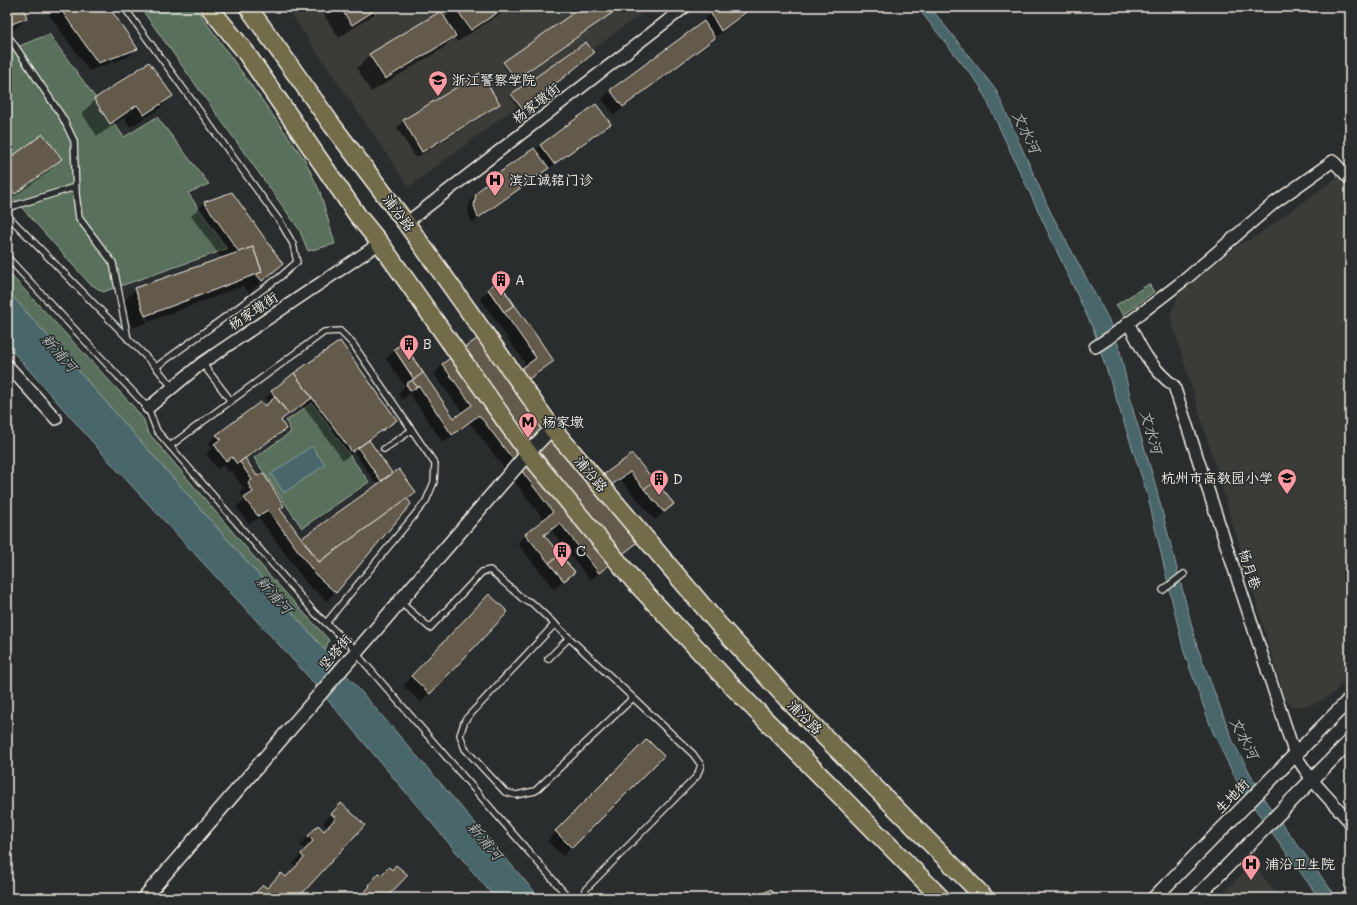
<svg xmlns="http://www.w3.org/2000/svg" width="1357" height="905" viewBox="0 0 1357 905" font-family="Mali,'LXGW WenKai TC',sans-serif">
	<style>
		.built { fill: #3b3a37 }
		.green { fill: #59705c; stroke: #a6b0a2 }
		.water { fill: #48666b; stroke: #8d9e9d }
		.shadow { fill: #0007; fill-rule: evenodd }
		.building { fill: #635a4b; stroke: #f4f1e8 }
		.lines { fill: none; stroke-linecap: round; stroke-linejoin: round }
		.service-casing { stroke: #f4f1e8; stroke-width: 8 }
		.minor-casing { stroke: #f4f1e8; stroke-width: 14 }
		.tertiary-casing { stroke: #f4f1e8; stroke-width: 16 }
		.primary-casing { stroke: #f4f1e8; stroke-width: 20 }
		.service { stroke: #2a2d2e; stroke-width: 5.5 }
		.minor { stroke: #2a2d2e; stroke-width: 11 }
		.tertiary { stroke: #2a2d2e; stroke-width: 13 }
		.primary { stroke: #736c4b; stroke-width: 17 }
		.labels { text-anchor: middle; stroke-width: 3; stroke-linejoin: round; paint-order: stroke }
		.poi-label { font-size: 14px; fill: #f4f1e8; stroke: #2a2d2e; text-anchor: start }
		.street-label { font-size: 14px; fill: #f4f1e8; stroke: #2a2d2e }
		.water-label { font-size: 15px; font-style: italic; fill: #afb9b6; stroke: #2a2d2e }
	</style>
	<rect width="100%" height="100%" fill="#2a2d2e"/>
	<filter id="ink" filterUnits="userSpaceOnUse"><feTurbulence type="fractalNoise" baseFrequency=".025" numOctaves="2"/><feDisplacementMap in="SourceGraphic" scale="8" xChannelSelector="R" yChannelSelector="G"/><feConvolveMatrix kernelMatrix="1 2 1 2 8 2 1 2 1" color-interpolation-filters="sRGB"/></filter>
	<g filter="url(#ink)">
		<g class="built">
			<polygon points="286,7 650,7 409,187"/>
			<polygon points="1343,173 1350,180 1350,675 1334,693 1319,702 1306,706 1291,706 1285,699 1170,315 1180,291 1240,244 1255,237"/>
			<polygon points="1253,863 1280,898 1218,898"/>
		</g>
		<g class="green">
			<polygon points="140,7 195,7 305,160 320,192 335,244 308,251 299,229"/>
			<polygon points="49,34 124,137 157,117 209,184 188,193 227,249 103,292 89,283 7,191 7,51"/>
			<polygon points="7,271 133,406 144,420 147,431 271,577 329,640 325,650 7,290"/>
			<polygon points="1149,284 1154,292 1124,315 1116,305"/>
			<polygon points="312,403 369,482 302,528 254,458 291,432 286,421"/>
		</g>
		<g class="water">
			<polygon points="917,7 930,7 996,90 1050,211 1108,318 1119,347 1133,410 1154,480 1197,646 1234,744 1266,802 1337,898 1319,898 1240,788 1212,730 1184,652 1147,493 1094,331 980,86"/>
			<polygon points="7,290 325,650 540,898 495,898 305,673 118,471 7,345"/>
			<polygon points="312,446 325,465 284,493 271,474"/>
		</g>
		<g class="shadow">
			<polygon points="7,7 22,7 26,18 13,31 7,33"/>
			<polygon points="44,7 107,7 137,49 128,57 89,71"/>
			<polygon points="331,7 385,7 339,38 324,15"/>
			<polygon points="455,7 511,7 457,42 454,37 442,49 371,92 357,68 370,55 444,18"/>
			<polygon points="584,7 621,7 514,80 502,64"/>
			<polygon points="718,7 755,7 614,115 602,99 611,90 703,23 702,21"/>
			<polygon points="591,55 521,111 510,96 512,95"/>
			<polygon points="480,74 498,104 492,110 416,158 397,128 403,121"/>
			<polygon points="172,96 159,109 131,127 124,118 97,136 82,113 95,100"/>
			<polygon points="596,105 609,123 603,130 472,223 468,212 470,202 482,188"/>
			<polygon points="61,159 48,172 7,202 7,161"/>
			<path d="M232,194L282,264L249,293L243,286L132,328L123,302L136,289L222,259L191,216L204,203ZM137,295H139L148,320L146,321Z"/>
			<polygon points="497,283 553,361 519,387 592,484 632,455 673,504 655,520 621,480 600,494 636,542 590,580 551,530 544,536 573,572 554,589 517,543 544,520 470,423 443,443 410,394 402,399 398,393 405,386 386,359 395,350 454,420 463,413 434,374 442,365 482,336 512,377 527,366 480,298"/>
			<path d="M295,374L396,420L369,442L391,473L389,477L415,491L407,500L410,504L396,522L327,601L307,584L259,518L249,524L236,507L244,500L240,493L244,489L231,470L228,472L223,465L217,469L206,453L212,448L208,444L216,435L260,403L265,407L269,403L265,398ZM303,406L343,460L354,452L377,485L302,540L245,459L276,437L284,429L281,421Z"/>
			<polygon points="481,604 507,612 421,702 403,686"/>
			<polygon points="647,740 662,756 563,856 547,841"/>
			<polygon points="332,813 364,825 296,898 251,898 263,886 266,890 286,879 297,867 293,864 306,850 300,845 309,835 324,832 328,828 323,823"/>
			<polygon points="373,881 385,898 360,898"/>
		</g>
		<g class="building">
			<polygon points="7,7 23,7 27,18 7,26"/>
			<polygon points="59,7 109,7 138,49 98,63"/>
			<polygon points="340,7 380,7 352,25"/>
			<polygon points="455,7 506,7 471,30"/>
			<polygon points="582,7 621,7 516,79 503,62"/>
			<polygon points="716,7 753,7 721,31 710,12"/>
			<polygon points="441,11 456,36 385,79 369,54"/>
			<polygon points="704,21 715,38 623,107 610,90"/>
			<polygon points="586,42 594,53 523,110 511,94"/>
			<polygon points="149,62 173,96 144,115 137,105 110,124 94,99"/>
			<polygon points="480,73 500,104 422,152 403,120"/>
			<polygon points="596,104 611,124 554,164 540,145"/>
			<polygon points="43,134 62,159 15,194 7,183 7,160"/>
			<polygon points="534,148 549,168 478,218 474,205 476,194 489,180"/>
			<polygon points="232,192 283,264 262,281 256,274 262,272 253,247 239,252 204,202"/>
			<polygon points="253,247 262,272 145,316 135,288"/>
			<polygon points="498,281 554,361 519,386 592,483 632,454 674,504 664,512 630,472 600,493 638,542 599,573 560,523 544,535 575,572 564,581 525,534 553,512 479,415 452,435 419,386 411,391 406,384 414,379 394,349 403,343 454,418 472,405 442,364 482,335 512,376 536,358 488,289"/>
			<polygon points="498,281 514,305 504,312 488,289"/>
			<polygon points="340,341 397,420 352,452 294,373"/>
			<polygon points="403,343 423,373 414,379 394,349"/>
			<polygon points="294,373 312,398 289,414 271,391"/>
			<polygon points="412,380 417,387 411,391 406,384"/>
			<polygon points="275,397 289,414 281,420 286,429 237,464 232,457 226,461 214,444 221,439 216,435 260,402 265,406"/>
			<polygon points="369,440 392,473 381,481 358,448"/>
			<polygon points="245,458 257,476 263,473 284,506 280,509 319,562 407,498 411,504 336,593 316,575 268,510 258,516 244,498 253,492 248,483 252,480 240,462"/>
			<polygon points="399,469 416,492 319,562 302,538"/>
			<polygon points="655,480 674,504 664,512 644,489"/>
			<polygon points="560,555 575,572 564,581 549,563"/>
			<polygon points="489,594 508,612 430,694 411,676"/>
			<polygon points="647,739 664,756 572,848 555,831"/>
			<polygon points="341,803 365,825 298,898 254,898 252,896 263,885 267,888 281,873 286,877 304,858 301,854 313,841 308,836 318,825 324,831 336,818 331,814"/>
			<polygon points="396,865 408,875 386,898 366,898 363,894 370,886 369,885 379,873 381,875 389,867 392,870"/>
			<polygon points="771,889 776,898 758,898 758,896"/>
		</g>
		<g class="lines">
			<g class="service-casing">
				<g id="service">
					<polyline points="124,7 281,223 293,244 297,262 280,277 156,367"/>
					<polyline points="7,41 11,40 63,118 74,141 76,194 79,218 113,263 128,339"/>
					<polyline points="7,208 75,187"/>
					<polyline points="7,215 156,367 172,387"/>
					<polyline points="7,257 148,408 157,431 315,613 357,651"/>
					<polyline points="202,363 231,401"/>
					<polyline points="170,446 324,332 340,331 353,344 435,464 434,482 426,501 326,623"/>
					<polyline points="384,449 412,430"/>
					<polyline points="1163,590 1184,574"/>
					<polyline points="400,602 430,628 482,572 490,570 523,599 532,603 693,754 701,765 697,776 585,890"/>
					<polyline points="555,624 465,720 460,735 465,749 505,792 516,795 535,791 633,698"/>
					<polyline points="356,653 569,898"/>
					<polyline points="548,659 569,638"/>
				</g>
			</g>
			<g class="minor-casing">
				<g id="minor">
					<polyline points="406,223 685,7"/>
					<path d="M1128,322C1141,349 1150,367 1174,386L1295,755L1312,780L1350,822"/>
					<polyline points="1095,347 1109,338 1188,277 1274,203 1333,161 1350,179"/>
					<polyline points="7,365 56,419"/>
					<polyline points="148,408 202,363 380,243"/>
				</g>
			</g>
			<g class="tertiary-casing">
				<g id="tertiary">
					<polyline points="144,898 528,453 552,428"/>
					<polyline points="1154,898 1350,699"/>
					<polyline points="1196,898 1350,741"/>
				</g>
			</g>
			<g class="primary-casing">
				<g id="primary">
					<polyline points="209,7 244,50 358,216 380,243 528,453 634,581 733,687 941,898"/>
					<polyline points="248,7 332,125 406,223 552,428 719,625 789,701 985,898"/>
				</g>
			</g>
			<use href="#service" class="service"/>
			<use href="#minor" class="minor"/>
			<use href="#tertiary" class="tertiary"/>
			<use href="#primary" class="primary"/>
		</g>
	</g>
	<defs>
		<g id="university-pin" transform="scale(1)"><path d="M0 17L-7.5 6A9.5 9.5 0 1 1 7.5 6Z" fill="#ff9aa2" stroke="#2a2d2e"/><path d="M0-5L7-2L0 1L-7-2ZM-4 1L0 2.5L4 1V4Q0 6-4 4Z" fill="#111"/></g>
		<g id="hospital-pin" transform="scale(1)"><path d="M0 17L-7.5 6A9.5 9.5 0 1 1 7.5 6Z" fill="#ff9aa2" stroke="#2a2d2e"/><path d="M-5-5h3v3.5h4V-5h3V5h-3V1.5h-4V5h-3Z" fill="#111"/></g>
		<g id="building-pin" transform="scale(1)"><path d="M0 17L-7.5 6A9.5 9.5 0 1 1 7.5 6Z" fill="#ff9aa2" stroke="#2a2d2e"/><path d="M-4-6H4V6H1V3H-1V6H-4ZM-2.5-4.3h1.7v1.8h-1.7ZM.8-4.3h1.7v1.8H.8ZM-2.5-1h1.7V.8h-1.7ZM.8-1h1.7V.8H.8Z" fill="#111"/></g>
		<g id="metro-pin" transform="scale(1)"><path d="M0 17L-7.5 6A9.5 9.5 0 1 1 7.5 6Z" fill="#ff9aa2" stroke="#2a2d2e"/><path d="M-5.5 5V-5H-3L0 0L3-5H5.5V5H3V-.5L0 4L-3-.5V5Z" fill="#111"/></g>
		<g id="school-pin" transform="scale(1)"><path d="M0 17L-7.5 6A9.5 9.5 0 1 1 7.5 6Z" fill="#ff9aa2" stroke="#2a2d2e"/><path d="M0-5L7-2L0 1L-7-2ZM-4 1L0 2.5L4 1V4Q0 6-4 4Z" fill="#111"/></g>
	</defs>
	<g fill-rule="evenodd">
		<use href="#university-pin" x="438" y="80"/>
		<use href="#hospital-pin" x="495" y="180"/>
		<use href="#building-pin" x="501" y="280"/>
		<use href="#building-pin" x="409" y="344"/>
		<use href="#metro-pin" x="528" y="422"/>
		<use href="#school-pin" x="1287" y="478"/>
		<use href="#building-pin" x="659" y="479"/>
		<use href="#building-pin" x="562" y="551"/>
		<use href="#hospital-pin" x="1251" y="864"/>
	</g>
	<g class="labels">
		<g class="poi-label">
			<text x="452" y="85">浙江警察学院</text>
			<text x="509" y="185">滨江诚铭门诊</text>
			<text x="515" y="285">A</text>
			<text x="423" y="349">B</text>
			<text x="542" y="427">杨家墩</text>
			<text x="1273" y="483" text-anchor="end">杭州市高教园小学</text>
			<text x="673" y="484">D</text>
			<text x="576" y="556">C</text>
			<text x="1265" y="869">浦沿卫生院</text>
		</g>
		<g class="street-label">
			<text transform="translate(536 103) rotate(-38)" y="5">杨家墩街</text>
			<text transform="translate(399 213) rotate(53)" y="5">浦沿路</text>
			<text transform="translate(253 311) rotate(-34)" y="5">杨家墩街</text>
			<text transform="translate(591 474) rotate(50)" y="5">浦沿路</text>
			<text transform="translate(1250 569) rotate(72)" y="5">杨月巷</text>
			<text transform="translate(335 652) rotate(-49)" y="5">坚塔街</text>
			<text transform="translate(805 717) rotate(45)" y="5">浦沿路</text>
			<text transform="translate(1232 796) rotate(-46)" y="5">生地街</text>
		</g>
		<g class="water-label">
			<text transform="translate(1026 132) rotate(64)" y="5">文水河</text>
			<text transform="translate(59 353) rotate(48)" y="5">新浦河</text>
			<text transform="translate(1151 432) rotate(74)" y="5">文水河</text>
			<text transform="translate(274 595) rotate(48)" y="5">新浦河</text>
			<text transform="translate(1244 738) rotate(63)" y="5">文水河</text>
			<text transform="translate(485 841) rotate(50)" y="5">新浦河</text>
		</g>
	</g>
	<rect width="1357" height="905" fill="none" stroke="#2a2d2e" stroke-width="24"/>
	<rect x="12" y="12" width="1333" height="881" fill="none" stroke="#f4f1e8" stroke-width="1.5" filter="url(#ink)"/>
</svg>
